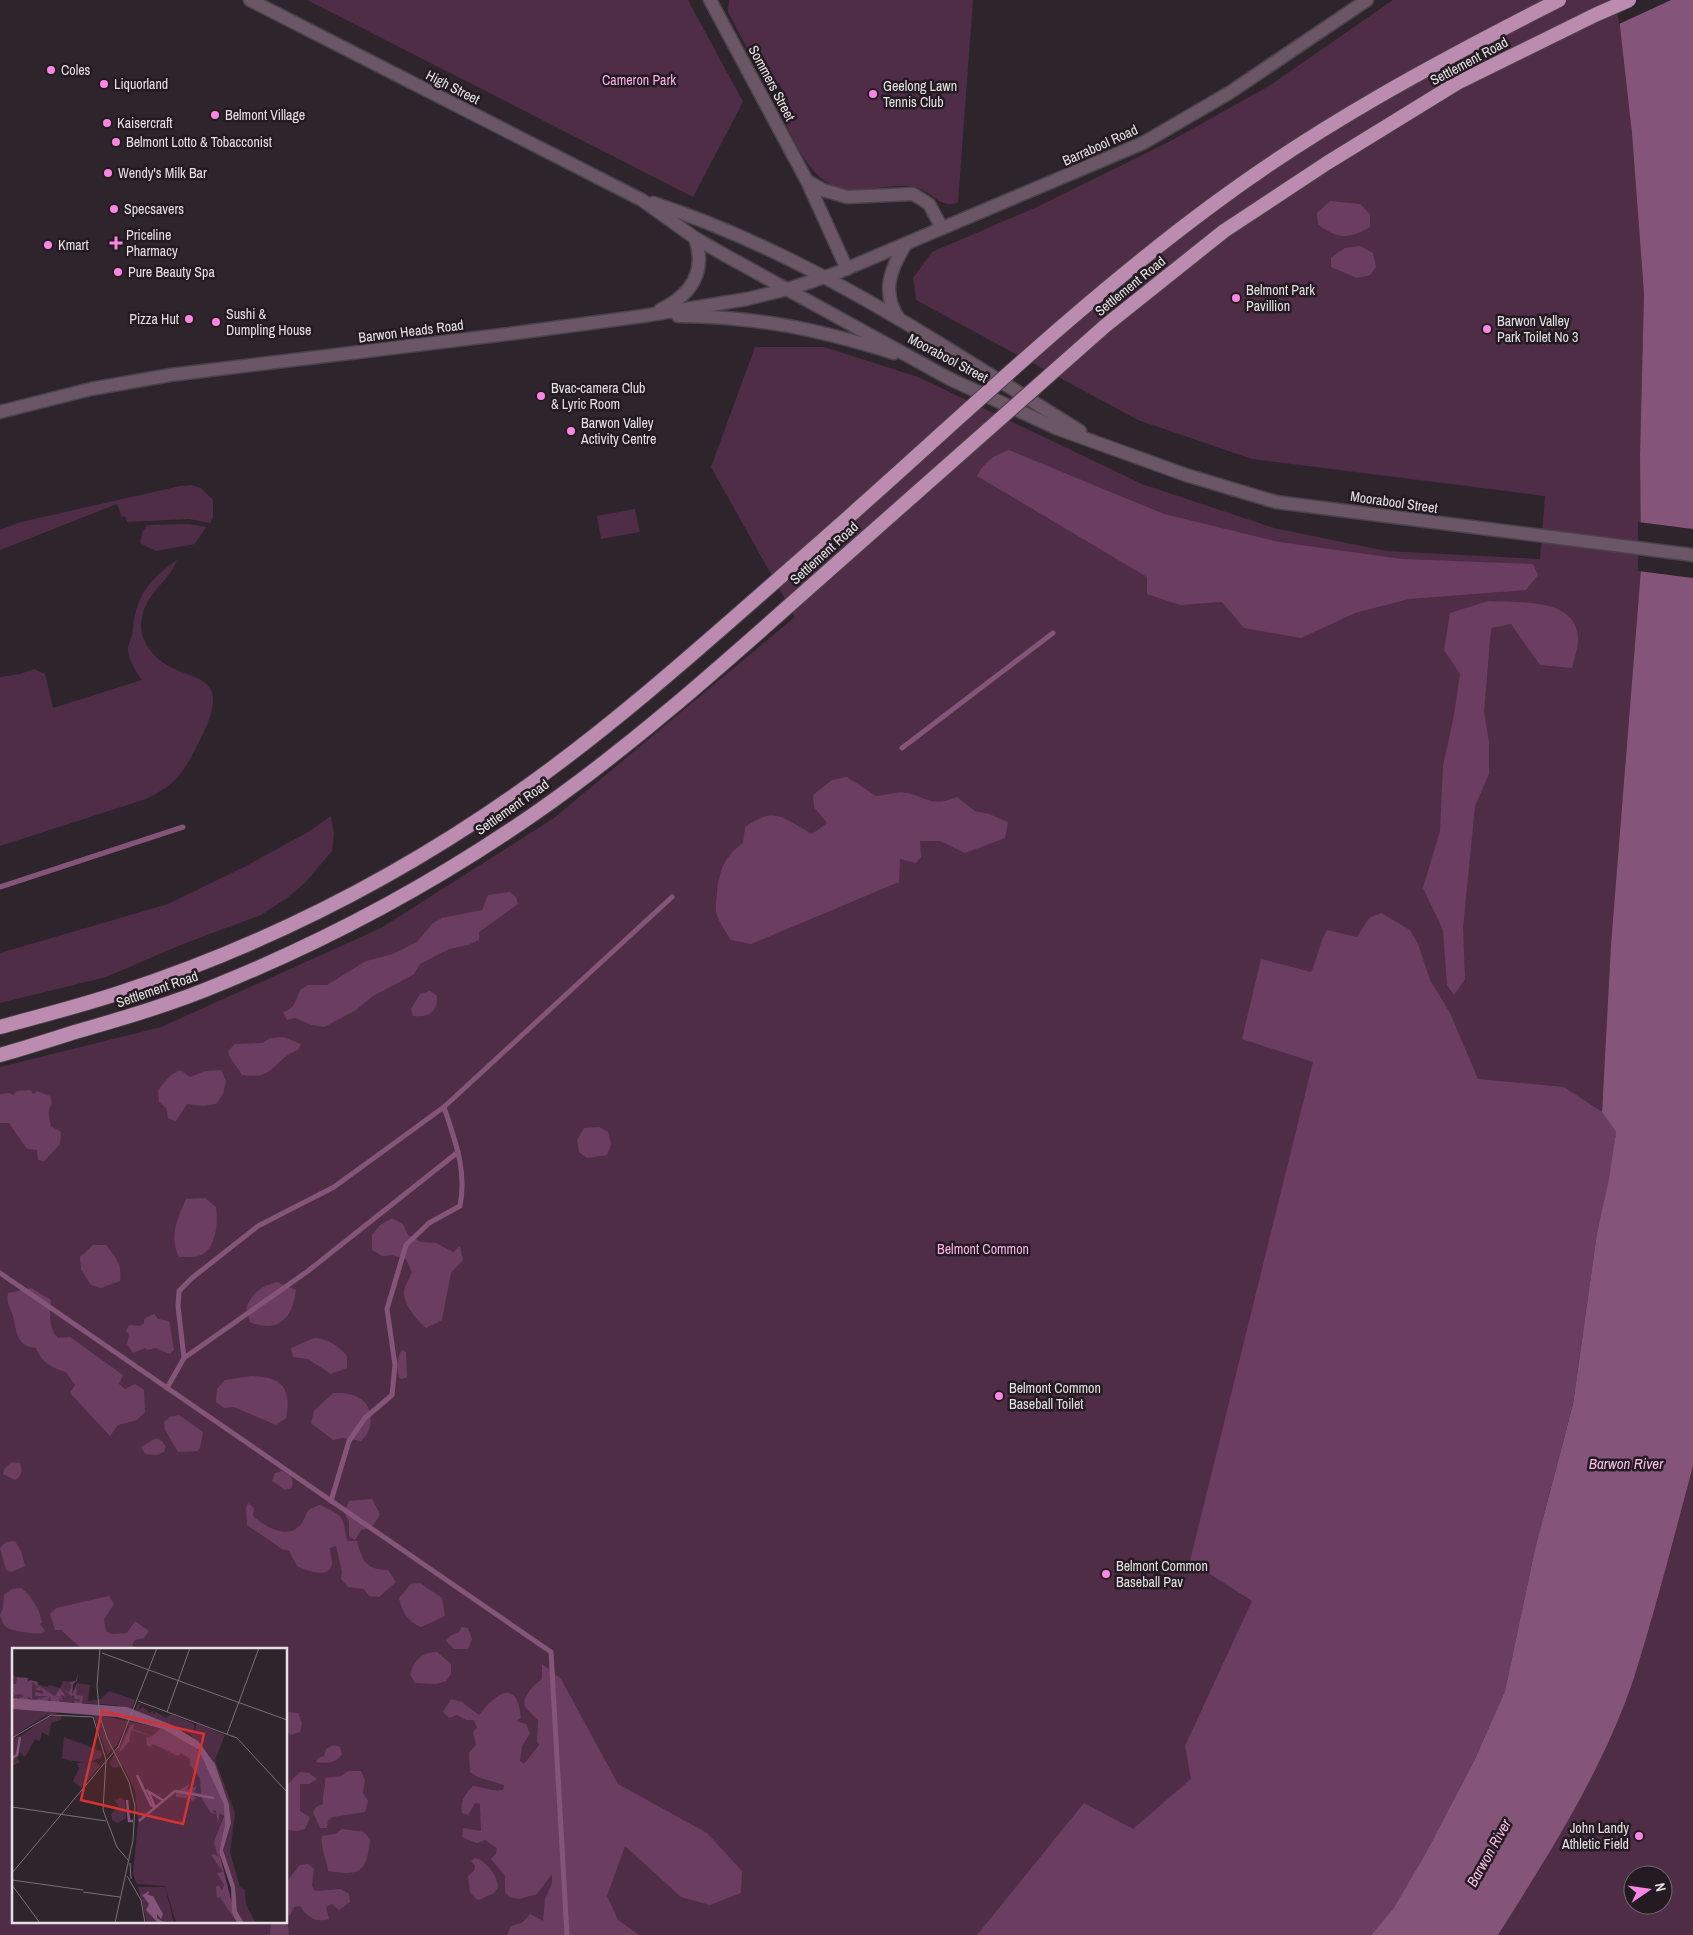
<svg xmlns="http://www.w3.org/2000/svg" width="1693" height="1935" viewBox="0 0 1693 1935" font-family="'Archivo Narrow',sans-serif">
	<style>
		.green { fill: #4f2d47; fill-rule: evenodd }
		.forest { fill: #6b3e61 }
		.water { fill: #845579 }
		.pier { fill: #2d252b }
		.lines { fill: none; stroke-linecap: round; stroke-linejoin: round }
		.stream { stroke: #845579; stroke-width: 5 }
		.minor-casing { stroke: #4a4349; stroke-width: 15 }
		.tertiary-casing { stroke: #4a4349; stroke-width: 15 }
		.trunk-casing { stroke: #4a4349; stroke-width: 16 }
		.minor { stroke: #6b5666; stroke-width: 12 }
		.tertiary { stroke: #6b5666; stroke-width: 12 }
		.trunk { stroke: #bb8caf; stroke-width: 14 }
		.trunk-bridge-casing { stroke: #4a4349; stroke-width: 16; stroke-linecap: butt }
		.trunk-bridge { stroke: #bb8caf; stroke-width: 14 }
		.poi-dot { fill: #fc86e3; stroke: #231b21; stroke-width: 2 }
		.labels { text-anchor: middle; stroke-width: 5; stroke-linejoin: round; paint-order: stroke }
		.street-label { font-size: 14px; fill: #e5e0e4; stroke: #231b21 }
		.poi-label { font-size: 14px; fill: #e5e0e4; stroke: #231b21; text-anchor: start }
		.park-label { font-size: 14px; fill: #fcb2e9; stroke: #231b21 }
		.water-label { font-size: 15px; font-style: italic; fill: #f9beea; stroke: #231b21 }
		.inset-river { fill: none; stroke: #845579; stroke-width: 2.5 }
		.inset-road { fill: none; stroke: #777075; stroke-width: 1 }
		.view { fill: #d73131; fill-opacity: 0.15; stroke: #d73131; stroke-width: 2.5 }
		.inset-edge { fill: none; stroke: #e5e0e4; stroke-width: 2.5 }
	</style>
	<rect width="100%" height="100%" fill="#2d252b"/>
	<g class="green">
		<polygon points="307,0 688,0 743,102 693,197"/>
		<path d="M729,0H973L958,202C942,211 931,190 915,187C897,183 874,190 855,190C810,192 792,134 776,102L784,93L779,83L768,87L728,12Z"/>
		<path d="M1393,0H1617L1632,134L1644,294L1640,454L1641,569L1611,944L1602,1111L1616,1132L1597,1233L1573,1404L1535,1549L1505,1691L1475,1759L1427,1851L1393,1909L1371,1935H0V1067L161,1027L381,928L554,818L795,617L711,467L755,347H824L918,377L1142,484L1274,528L1386,551L1540,559L1545,496L1252,459L1138,420L916,300L913,278L932,252L1039,206L1167,143L1269,86ZM14,1649H286V1921H14Z"/>
		<polygon points="191,485 201,488 213,500 213,518 210,523 189,519 127,522 125,516 122,517 117,504 0,550 0,530 21,522 180,486"/>
		<polygon points="635,509 640,532 601,539 597,516"/>
		<polygon points="189,524 206,527 195,544 156,551 140,543 142,533 147,525"/>
		<path d="M177,560C168,584 142,594 141,626C141,633 144,641 148,647C176,691 242,658 199,742C183,773 178,783 146,799L0,846V677L20,674L34,669L45,674L53,708L142,680C136,671 128,660 128,648C129,642 133,636 133,629C136,595 150,579 177,560Z"/>
		<polygon points="331,816 334,834 332,851 305,883 287,898 261,915 183,944 106,977 0,1003 0,953 168,904 246,866 308,832"/>
		<path d="M1693,1466V1935H1498C1550,1853 1603,1770 1634,1678C1656,1608 1674,1537 1693,1466ZM1633,1875H1663V1905H1633Z"/>
	</g>
	<g class="forest">
		<path d="M1330,201L1360,204L1370,214V227C1349,239 1338,240 1318,224L1317,213Z"/>
		<polygon points="1360,246 1373,253 1376,267 1370,275 1357,278 1331,267 1331,258 1345,248"/>
		<path d="M1009,450L1164,514L1279,542L1402,559L1533,564L1538,575L1526,590L1409,599L1355,613L1301,638L1244,628L1222,602L1180,605L1147,594V577L977,476C985,461 994,455 1009,450Z"/>
		<path d="M1488,601C1517,603 1575,597 1578,637C1579,646 1574,659 1572,668L1540,665L1511,624L1491,628L1484,712L1489,742V774L1475,806L1463,928L1465,979L1454,995L1447,985L1443,930L1423,888L1440,831L1443,766L1454,715L1460,674L1444,650L1450,613Z"/>
		<path d="M847,777L876,796C885,795 899,791 908,793C929,799 933,807 957,797L975,811L989,814L1008,822L1005,838L965,853L940,841H920L921,857L916,863L900,859L899,882L751,944L731,940C725,931 719,922 716,912C715,906 717,899 717,893C719,870 725,856 743,843L745,827C775,805 784,819 812,834L827,823L814,807L813,795L832,780Z"/>
		<path d="M510,892L516,897L518,904L479,932V940L468,945L449,949L420,964L413,975L373,996L356,1010L324,1027L312,1025L295,1018L287,1020L283,1012C296,1008 295,1001 300,990L308,985H327L366,961L393,954L417,942L433,923L442,918L482,910L488,895Z"/>
		<path d="M1381,913L1410,930L1418,944L1430,980L1450,1013L1478,1079L1564,1087L1602,1112L1616,1132L1610,1179L1597,1233L1573,1403L1535,1549L1505,1691L1475,1759L1427,1851L1393,1909L1371,1935H977L1084,1803L1133,1829L1191,1779L1185,1746L1252,1601L1190,1561L1313,1062L1242,1039L1261,959L1311,972C1318,958 1319,943 1327,930L1357,937L1369,918Z"/>
		<path d="M430,991L437,996C438,1011 429,1018 413,1016L411,1009L420,994Z"/>
		<path d="M283,1037L301,1044L298,1050C271,1060 277,1080 242,1075C237,1065 230,1061 228,1051L235,1044L263,1043L270,1038Z"/>
		<polygon points="180,1070 190,1077 205,1071 221,1070 226,1081 223,1094 216,1104 203,1106 187,1104 176,1121 168,1118 166,1108 159,1102 158,1090 171,1075"/>
		<path d="M31,1090L33,1094L37,1091L50,1096L52,1103C47,1110 49,1118 51,1126L61,1132L60,1144L44,1161L38,1160L37,1150L27,1149L9,1123H0V1094L9,1093L13,1095L17,1091Z"/>
		<polygon points="599,1127 608,1132 611,1144 607,1155 587,1158 579,1152 577,1140 584,1128"/>
		<path d="M205,1198L216,1207C218,1221 217,1245 203,1254C196,1258 187,1257 179,1257C169,1237 177,1219 186,1199Z"/>
		<path d="M392,1218L403,1224L408,1235L421,1242L436,1243L453,1252L460,1246L463,1260L451,1273L442,1320L426,1328C417,1321 403,1304 404,1291C405,1285 410,1278 412,1272L406,1259L392,1255L382,1256L372,1250V1235L380,1225Z"/>
		<path d="M93,1245H106C116,1257 122,1264 120,1281L101,1288L91,1285L81,1269L80,1257Z"/>
		<path d="M277,1282L296,1290C293,1317 279,1334 250,1322L246,1308C253,1292 260,1287 277,1282Z"/>
		<path d="M31,1288L51,1300C50,1313 48,1328 58,1338L70,1337L123,1375L119,1384L125,1389L135,1384L144,1390L145,1412L137,1420L118,1425L110,1436L70,1393L75,1385L66,1372C52,1368 41,1362 36,1348C16,1346 17,1332 13,1316C10,1306 6,1304 8,1293Z"/>
		<polygon points="154,1314 158,1319 169,1321 174,1350 170,1354 156,1348 147,1350 145,1348 133,1353 127,1344 129,1334 126,1331 129,1325 140,1326 144,1323 144,1319"/>
		<path d="M314,1338C329,1339 337,1345 347,1356V1368L331,1374L308,1359L293,1357L291,1348Z"/>
		<path d="M402,1350L406,1352L407,1377L402,1379L399,1378C397,1368 396,1358 402,1350Z"/>
		<path d="M251,1376C282,1377 292,1387 286,1418L276,1425L234,1407L224,1408L216,1402L217,1389L225,1380Z"/>
		<path d="M333,1393C344,1393 352,1393 361,1399C375,1409 373,1432 361,1441L343,1438L333,1440L311,1423L314,1411Z"/>
		<polygon points="179,1415 203,1432 200,1448 197,1451 178,1452 165,1430 164,1422 170,1417"/>
		<path d="M156,1438L162,1441L166,1447C163,1457 154,1455 145,1454L141,1447Z"/>
		<path d="M12,1462L20,1463C22,1471 23,1475 15,1480L3,1474L5,1468Z"/>
		<path d="M282,1471C291,1476 294,1477 292,1488L285,1490L272,1481L275,1473Z"/>
		<path d="M372,1499L380,1514C376,1523 371,1529 361,1530L355,1540L349,1536V1521L344,1512L349,1501Z"/>
		<path d="M248,1503L254,1508L253,1516C265,1527 289,1541 302,1523C309,1512 303,1511 320,1505C345,1517 342,1515 347,1541H357C363,1562 365,1569 388,1570L396,1582L379,1597L369,1596L364,1589L348,1587L341,1579L342,1572L336,1546L330,1548C330,1553 332,1559 332,1564C329,1580 306,1570 297,1566L289,1551L282,1549L247,1525L246,1508Z"/>
		<polygon points="15,1541 21,1551 25,1566 12,1572 6,1570 0,1548 6,1542"/>
		<path d="M420,1583L442,1598L445,1616L421,1627C408,1622 402,1612 399,1598L411,1584Z"/>
		<path d="M21,1588C31,1595 40,1610 42,1622L40,1624L45,1631L43,1633C38,1635 13,1631 8,1628C3,1626 2,1620 0,1615L3,1608L4,1595L12,1589Z"/>
		<polygon points="109,1596 114,1604 104,1619 106,1631 111,1634 127,1633 135,1621 149,1631 144,1638 135,1640 132,1645 137,1649 82,1649 61,1630 55,1630 50,1614 56,1608"/>
		<polygon points="462,1627 468,1628 472,1639 468,1649 454,1649 446,1641 450,1636 459,1632"/>
		<path d="M437,1652L451,1664V1674L446,1681L437,1684L415,1683L410,1674C415,1659 421,1653 437,1652Z"/>
		<path d="M542,1664L561,1679L618,1784L707,1833L742,1871L741,1893L710,1905L681,1897L625,1846L607,1896L618,1920L639,1935H507L511,1926L523,1922L530,1914L543,1921L545,1899L552,1883V1874L537,1894L519,1899L509,1897L505,1892V1876L491,1859L496,1854L497,1848L485,1840L477,1843L462,1837L463,1828L481,1831L480,1804L475,1803L468,1815L462,1813C460,1801 465,1794 473,1786C484,1787 492,1792 503,1790L504,1785L478,1777L470,1772L469,1753L476,1745L473,1732L477,1728L474,1720H466L457,1715L449,1718L443,1712L451,1699L462,1702L479,1715C496,1693 517,1677 521,1718L516,1721L526,1724L530,1733L522,1746L520,1761L524,1764L539,1745L537,1741L538,1720C534,1716 529,1712 526,1708C519,1699 535,1684 542,1679Z"/>
		<polygon points="286,1712 298,1713 302,1723 300,1732 291,1735 286,1732"/>
		<path d="M334,1745L340,1747L342,1754C336,1763 327,1764 316,1762L318,1758L324,1756L326,1749Z"/>
		<path d="M348,1771H361L365,1780L363,1793L368,1801L365,1812L333,1817L328,1820L327,1828H320L313,1812L316,1807L323,1804C322,1794 326,1788 325,1778L341,1776Z"/>
		<polygon points="300,1772 309,1773 317,1779 309,1784 300,1784 300,1811 310,1817 305,1829 297,1831 286,1830 286,1786"/>
		<path d="M342,1829L364,1832L370,1839C367,1873 360,1876 328,1871C327,1859 320,1849 322,1836L335,1834Z"/>
		<path d="M475,1858C487,1861 497,1875 498,1887L494,1893L479,1900L475,1898L470,1892L468,1876L474,1871L475,1866L471,1861Z"/>
		<path d="M308,1864L314,1869L312,1886L315,1891L341,1889L349,1894L350,1902L339,1910L332,1904L326,1907L329,1919C314,1923 308,1917 300,1906L294,1907L290,1915L286,1916V1882L300,1865Z"/>
		<polygon points="271,1921 279,1921 288,1926 289,1935 270,1935"/>
	</g>
	<path class="water" d="M1617,0H1693V1466C1674,1537 1656,1608 1634,1678C1603,1770 1550,1853 1498,1935H1371L1393,1909L1427,1851L1475,1759L1505,1691L1535,1549L1573,1404L1597,1233L1609,1179L1616,1132L1602,1112L1611,944L1641,569L1640,454L1644,294L1632,134Z"/>
	<g class="pier">
		<polygon points="1615,0 1671,0 1619,24"/>
		<polygon points="1638,522 1693,529 1693,578 1638,571"/>
	</g>
	<g class="lines">
		<g class="stream">
			<polyline points="902,748 1053,633"/>
			<polyline points="0,887 183,827"/>
			<polyline points="0,1273 551,1652 567,1935"/>
			<polyline points="184,1358 308,1271 458,1152"/>
			<polyline points="167,1388 184,1358 178,1306 179,1291 192,1278 258,1226 334,1187 444,1107 672,897"/>
			<path d="M331,1501L349,1441L365,1418L392,1395L395,1365L387,1309L406,1245L429,1223L460,1206C467,1170 455,1141 444,1107"/>
		</g>
		<g class="minor-casing">
			<g id="minor">
				<polyline points="710,0 807,181 847,269"/>
				<polyline points="807,181 823,190 847,197 913,194 929,204 942,228"/>
			</g>
		</g>
		<g class="tertiary-casing">
			<g id="tertiary">
				<polyline points="250,0 642,200 695,238 723,254 950,379 1056,428 1186,475 1276,502 1693,555"/>
				<path d="M653,203C807,253 943,346 1080,431"/>
				<path d="M660,310C691,295 707,272 695,238"/>
				<path d="M678,316C760,317 817,329 894,353"/>
				<path d="M899,319C881,293 890,269 906,244"/>
				<polyline points="0,412 91,389 170,375 516,333 643,316 747,299 788,289 834,274 1143,143 1229,93 1367,0"/>
			</g>
		</g>
		<g class="trunk-casing">
			<g id="trunk">
				<path d="M0,1027C40,1016 80,1006 119,993C260,947 397,878 519,792C621,720 714,635 809,552"/>
				<path d="M0,1055C25,1048 50,1040 75,1032C124,1018 175,1003 222,983C332,938 437,881 534,814C638,742 732,656 827,572"/>
			</g>
		</g>
		<use href="#minor" class="minor"/>
		<use href="#tertiary" class="tertiary"/>
		<use href="#trunk" class="trunk"/>
		<g class="trunk-bridge-casing">
			<g id="trunk-bridge">
				<path d="M809,552C942,436 1069,311 1211,206C1319,125 1439,61 1559,0"/>
				<polyline points="827,572 1105,326 1224,231 1327,163 1457,83 1595,15 1629,0"/>
			</g>
		</g>
		<use href="#trunk-bridge" class="trunk-bridge"/>
	</g>
	<g class="poi-dot">
		<circle cx="51" cy="70" r="5"/>
		<circle cx="104" cy="84" r="5"/>
		<circle cx="873" cy="94" r="5"/>
		<circle cx="215" cy="115" r="5"/>
		<circle cx="107" cy="123" r="5"/>
		<circle cx="116" cy="142" r="5"/>
		<circle cx="108" cy="173" r="5"/>
		<circle cx="114" cy="209" r="5"/>
		<path d="M113.5 235.5h5v5h5v5h-5v5h-5v-5h-5v-5h5z"/>
		<circle cx="48" cy="245" r="5"/>
		<circle cx="118" cy="272" r="5"/>
		<circle cx="1236" cy="298" r="5"/>
		<circle cx="189" cy="319" r="5"/>
		<circle cx="216" cy="322" r="5"/>
		<circle cx="1487" cy="329" r="5"/>
		<circle cx="541" cy="396" r="5"/>
		<circle cx="571" cy="431" r="5"/>
		<circle cx="999" cy="1396" r="5"/>
		<circle cx="1106" cy="1574" r="5"/>
		<circle cx="1639" cy="1836" r="5"/>
	</g>
	<g class="labels">
		<g class="street-label">
			<text transform="translate(1469 61) rotate(-28)" y="5">Settlement Road</text>
			<text transform="translate(772 83) rotate(62)" y="5">Sommers Street</text>
			<text transform="translate(453 87) rotate(27)" y="5">High Street</text>
			<text transform="translate(1100 145) rotate(-24)" y="5">Barrabool Road</text>
			<text transform="translate(1130 286) rotate(-39)" y="5">Settlement Road</text>
			<text transform="translate(411 331) rotate(-7)" y="5">Barwon Heads Road</text>
			<text transform="translate(948 358) rotate(28)" y="5">Moorabool Street</text>
			<text transform="translate(1394 502) rotate(8)" y="5">Moorabool Street</text>
			<text transform="translate(824 553) rotate(-42)" y="5">Settlement Road</text>
			<text transform="translate(512 807) rotate(-35)" y="5">Settlement Road</text>
			<text transform="translate(157 989) rotate(-19)" y="5">Settlement Road</text>
		</g>
		<g class="poi-label">
			<text x="61" y="75">Coles</text>
			<text x="114" y="89">Liquorland</text>
			<text x="883" y="91">Geelong Lawn<tspan x="883" dy="16">Tennis Club</tspan></text>
			<text x="225" y="120">Belmont Village</text>
			<text x="117" y="128">Kaisercraft</text>
			<text x="126" y="147">Belmont Lotto &amp; Tobacconist</text>
			<text x="118" y="178">Wendy's Milk Bar</text>
			<text x="124" y="214">Specsavers</text>
			<text x="126" y="240">Priceline<tspan x="126" dy="16">Pharmacy</tspan></text>
			<text x="58" y="250">Kmart</text>
			<text x="128" y="277">Pure Beauty Spa</text>
			<text x="1246" y="295">Belmont Park<tspan x="1246" dy="16">Pavillion</tspan></text>
			<text x="226" y="319">Sushi &amp;<tspan x="226" dy="16">Dumpling House</tspan></text>
			<text x="179" y="324" text-anchor="end">Pizza Hut</text>
			<text x="1497" y="326">Barwon Valley<tspan x="1497" dy="16">Park Toilet No 3</tspan></text>
			<text x="551" y="393">Bvac-camera Club<tspan x="551" dy="16">&amp; Lyric Room</tspan></text>
			<text x="581" y="428">Barwon Valley<tspan x="581" dy="16">Activity Centre</tspan></text>
			<text x="1009" y="1393">Belmont Common<tspan x="1009" dy="16">Baseball Toilet</tspan></text>
			<text x="1116" y="1571">Belmont Common<tspan x="1116" dy="16">Baseball Pav</tspan></text>
			<text x="1629" y="1833" text-anchor="end">John Landy<tspan x="1629" dy="16">Athletic Field</tspan></text>
		</g>
		<g class="park-label">
			<text x="639" y="85">Cameron Park</text>
			<text x="983" y="1254">Belmont Common</text>
		</g>
		<g class="water-label">
			<text x="1626" y="1469">Barwon River</text>
			<text transform="translate(1489 1853) rotate(-61)" y="5">Barwon River</text>
		</g>
	</g>
	<g transform="translate(12 1648)">
		<rect width="275" height="275" fill="#2d252b"/>
		<path d="M0,24L2,28L35,39L37,37L48,40L51,33L61,34L60,45H64L65,35L78,37L76,53L89,51L97,43L123,52L120,61L104,57L1,51ZM127,55L154,65L128,56L126,62L131,59L138,65L142,62L141,66L144,64L154,70L159,66L182,76V83L185,76L213,87L203,112L223,165L218,204L228,239L233,242L234,257L244,275H232L225,263L223,238L211,202L218,177V161L198,108L178,86L123,62ZM0,61L45,63L50,64L33,68L0,89ZM81,66L149,80L177,93L190,106L213,159L204,197L223,275H164L153,238L125,236L121,226L126,175L123,143L111,118L102,120L97,116L117,78L114,77L105,97L95,107ZM50,67L49,72L39,75L37,88L30,84L28,93L23,91L13,109L7,104L5,110L8,114L0,118V90L9,88L35,69ZM52,89L91,104L89,110L74,115L50,111ZM83,114L88,118L69,140L61,133L67,121L65,115ZM109,149L113,153L114,170L106,175L100,172L99,166L107,158L101,150L104,152ZM126,239H153L162,275H135Z" fill="#4f2d47"/>
		<path d="M66,24L65,33L61,36L60,46L65,36L64,47L71,48L70,56H62L63,52L67,54L68,51H63L62,47L59,48L52,41L57,44L60,37L57,34L64,33ZM5,29L16,30L15,35L18,32L26,34L25,38L20,34V51L15,48L17,53L8,51V47L9,50L12,48L8,46L0,48L3,45H0V36H4ZM27,38L43,48L48,40L54,49L49,47L50,53L47,49L48,55L39,54L38,48L35,54L19,53L37,48H24L23,46L24,44L31,46L30,42H23ZM122,76L121,81L140,88L149,80L162,86L177,93L190,106L213,159V177L207,204L225,275L208,249L205,250L204,239L207,237L210,243L212,237L205,225L211,224L199,207L203,206L206,210L202,194L212,168L208,165L206,175L204,163L200,162L204,166L199,165L189,149L180,147L184,150L180,153L177,147L175,150L164,149V144L177,136L175,142L185,138L182,144L189,146L188,130L178,117V111L169,105L166,108L141,96L139,99L135,97L134,90L139,88L119,82L117,94L106,106L118,78Z" fill="#6b3e61"/>
		<path d="M0,50L115,59L160,77L186,93L203,116L217,157L219,175L211,202L223,238L225,263L232,275H225L220,264L219,240L207,204L213,176L212,157L187,102L151,81L105,69L0,61ZM137,243L136,247L141,248L151,266L149,271L145,266V270L153,275H146L134,262L137,256L128,244L131,247Z" fill="#845579"/>
		<path class="inset-river" d="M0,110L5,107L8,89M125,127L139,157L144,160M134,142L152,153M136,143L143,159M115,152L117,173H121M127,173L163,143L202,150"/>
		<path class="inset-road" d="M88,0L85,38L88,69L95,90L117,134L123,158L121,192L103,275M90,5L275,72M126,53L225,90L275,144M155,64L178,0M215,86L247,0M0,90L39,67L81,69L94,112L91,162L105,199L116,212M106,100L145,0M0,159L94,173M118,215L119,231M0,225L106,99M115,228L129,252L133,275M0,232L71,242M0,237L28,275M71,244L108,249"/>
		<path class="view" d="M90,63L192,86L171,176L69,152Z"/>
		<rect width="275" height="275" class="inset-edge"/>
	</g>
	<g transform="translate(1648 1890) rotate(77)"><circle r="24" fill="#231b21" stroke="#716a6f"/>
	<path d="M0-4L9 19L0 12L-9 19Z" fill="#fc86e3"/>
	<text y="-8" font-size="14" font-weight="bold" text-anchor="middle" fill="#e5e0e4">N</text>
	</g>
</svg>
